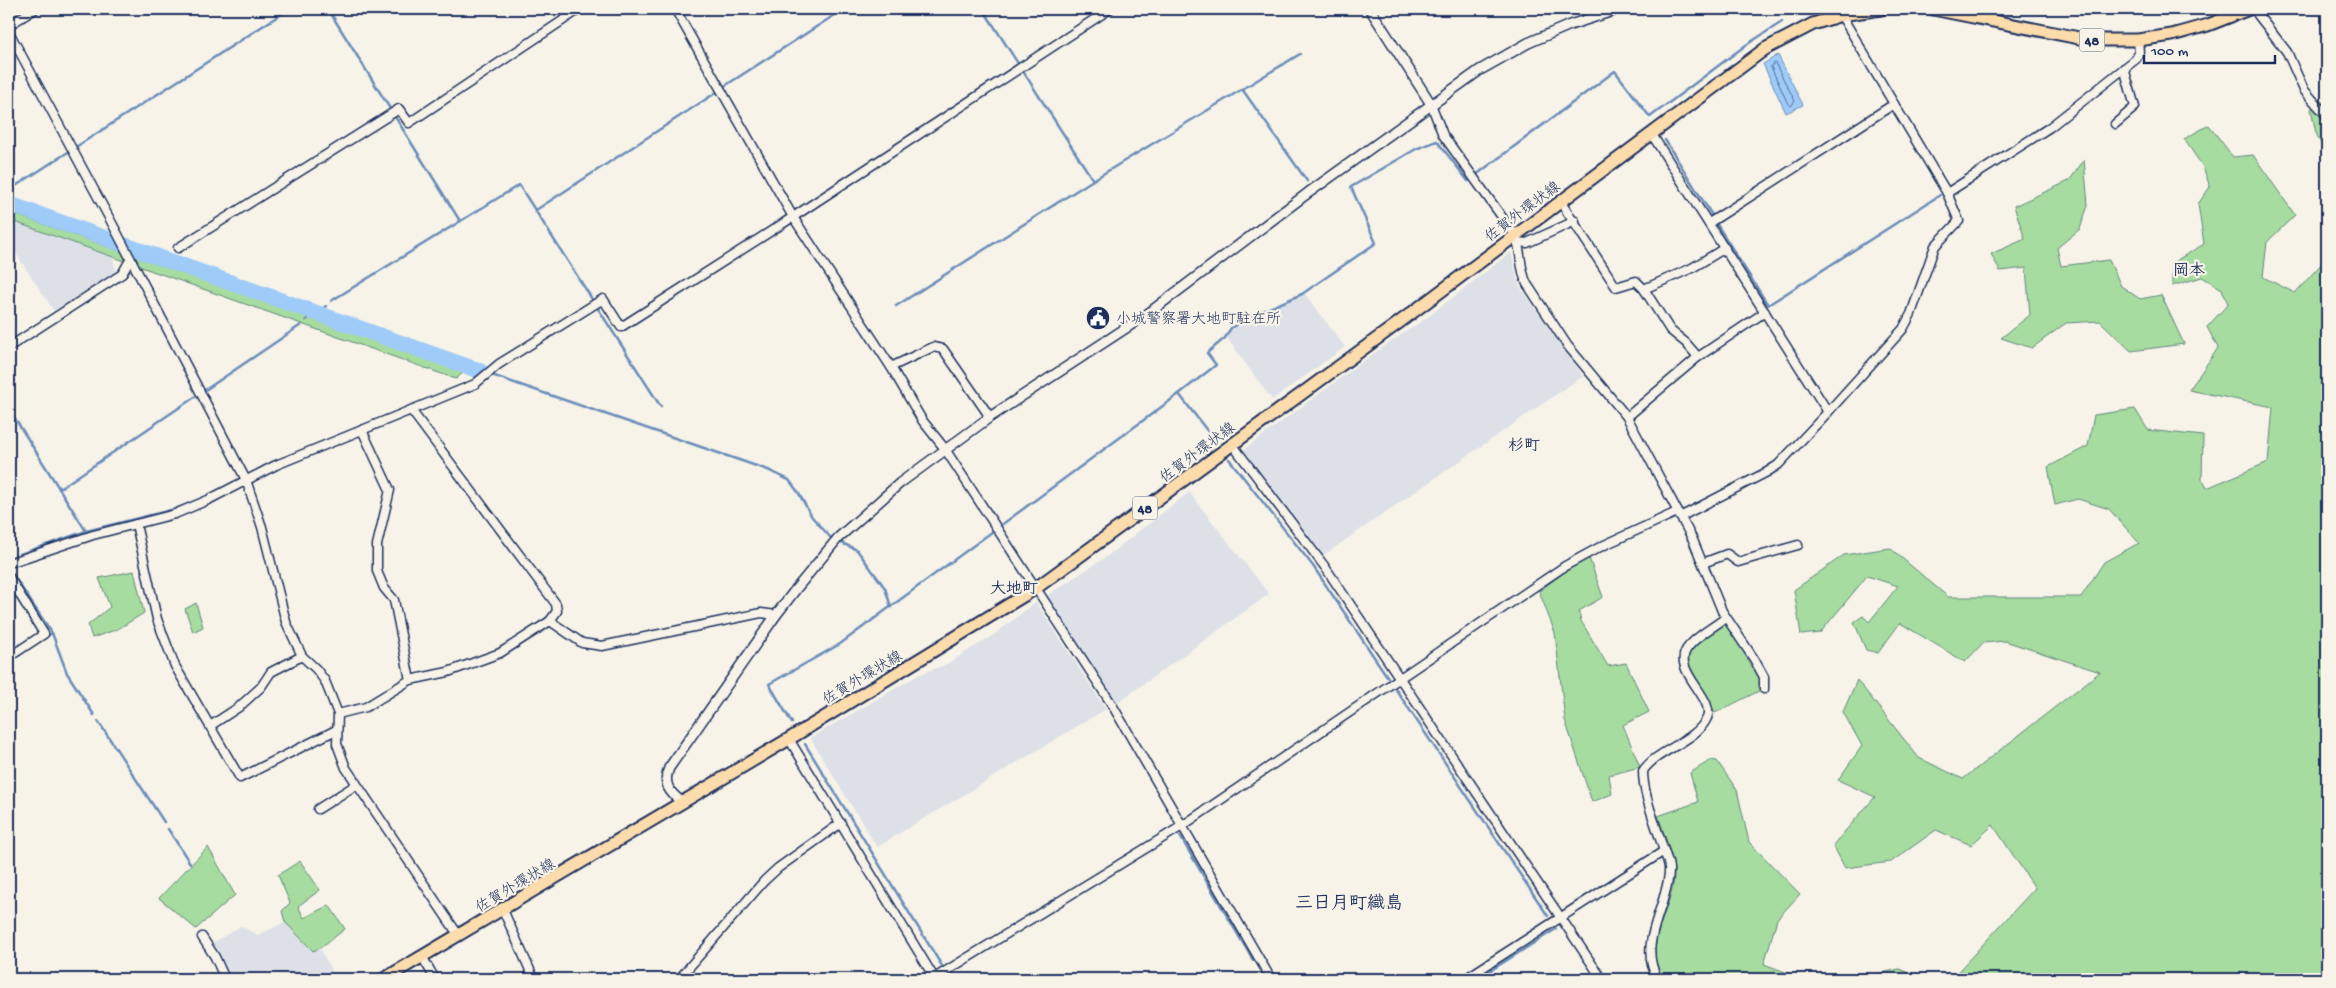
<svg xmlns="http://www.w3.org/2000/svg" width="2336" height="988" viewBox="0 0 2336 988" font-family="'Gochi Hand','Klee One',sans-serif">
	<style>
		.built { fill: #dde1e7 }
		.green { fill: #a6dc9f; stroke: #60867e }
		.water { fill: #9ecbf8; stroke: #6a8dba }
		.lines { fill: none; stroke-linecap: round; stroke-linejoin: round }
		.shore { stroke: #4f6d9c; stroke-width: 1 }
		.stream { stroke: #6a8dba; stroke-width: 2.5 }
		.river { stroke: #9ecbf8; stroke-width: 16 }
		.minor-casing { stroke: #1b2f5e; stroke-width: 11 }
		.tertiary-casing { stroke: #1b2f5e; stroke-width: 12 }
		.primary-casing { stroke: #1b2f5e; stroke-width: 15 }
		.minor { stroke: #f7f3e8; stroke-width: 8 }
		.tertiary { stroke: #f7f3e8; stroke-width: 9 }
		.primary { stroke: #fcdcac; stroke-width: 11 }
		.labels { text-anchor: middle; stroke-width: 4.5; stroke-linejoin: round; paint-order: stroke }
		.shield { fill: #f7f3e8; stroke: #5d6a87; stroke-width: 1 }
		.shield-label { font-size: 14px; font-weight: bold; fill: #1b2f5e }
		.street-label { font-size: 15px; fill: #1b2f5e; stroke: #f7f3e8 }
		.poi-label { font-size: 15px; fill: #1b2f5e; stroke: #f7f3e8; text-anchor: start }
		.neighbourhood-label { font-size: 16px; font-weight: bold; fill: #1b2f5e; stroke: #f7f3e8 }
		.quarter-label { font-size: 18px; font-weight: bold; fill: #1b2f5e; stroke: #f7f3e8 }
	</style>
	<rect width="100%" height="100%" fill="#f7f3e8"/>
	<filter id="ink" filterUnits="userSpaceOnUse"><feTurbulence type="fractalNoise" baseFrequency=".02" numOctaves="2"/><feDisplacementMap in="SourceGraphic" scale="10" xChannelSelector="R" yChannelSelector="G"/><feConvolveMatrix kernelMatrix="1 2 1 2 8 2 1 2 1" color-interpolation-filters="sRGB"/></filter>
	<g filter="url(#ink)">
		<g class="built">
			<polygon points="9,220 113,257 116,272 54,311 9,243"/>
			<polygon points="1511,252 1519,285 1583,376 1321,557 1242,451 1374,353 1425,319"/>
			<polygon points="1304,293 1345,347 1272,400 1227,338 1232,329"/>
			<polygon points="1189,492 1269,594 1117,703 1046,596 1106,557"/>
			<polygon points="1036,602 1106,709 877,847 810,738 920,674 945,665 995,634"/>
			<polygon points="285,922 312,951 320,948 336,979 289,979 286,974 270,971 254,979 230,979 219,953 211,944 241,926 258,935"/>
		</g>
		<g class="green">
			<polygon points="2323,101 2327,108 2327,157 2316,133 2311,109"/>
			<polygon points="2209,125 2233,157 2253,155 2295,215 2267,242 2263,277 2295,293 2324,261 2327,266 2327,979 1951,979 2035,888 1993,825 1971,845 1936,830 1891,862 1845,868 1833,845 1875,797 1838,780 1862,746 1843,712 1857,680 1919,758 1963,779 2100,672 2005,641 1983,643 1965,662 1900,623 1878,653 1866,650 1854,622 1863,616 1869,622 1898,586 1867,576 1820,633 1801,635 1794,590 1844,555 1890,548 1948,597 2081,597 2104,562 2139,543 2109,509 2078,499 2055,505 2048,467 2088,446 2094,415 2135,409 2148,430 2203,436 2202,479 2207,488 2268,462 2273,407 2189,390 2218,348 2207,327 2228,304 2222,289 2202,277 2172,286 2172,263 2204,244 2198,204 2210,187 2203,167 2184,139"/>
			<polygon points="2084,160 2088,205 2080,229 2057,248 2061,266 2109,260 2121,286 2140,299 2161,295 2184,344 2131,351 2100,321 2066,323 2032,348 2001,338 2030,315 2026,268 2000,271 1991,254 2025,239 2014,206 2069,181"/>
			<polygon points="9,212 464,372 456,379 9,220"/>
			<polygon points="1589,558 1603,597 1579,611 1581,621 1608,666 1626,663 1649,712 1623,725 1640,767 1609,775 1612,794 1592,802 1565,720 1555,633 1539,591 1569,569"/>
			<polygon points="134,571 144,613 118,629 92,638 88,625 110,607 99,578"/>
			<polygon points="196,603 203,627 193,632 185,609"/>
			<polygon points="1726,622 1760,675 1761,690 1715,713 1688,665 1688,650"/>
			<path d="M1711,760L1717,761L1737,790L1749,842L1800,894L1777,919L1764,964L1804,979H1664C1639,951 1674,905 1674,876C1674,856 1664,835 1658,816L1698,802L1690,773Z"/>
			<polygon points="208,847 235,895 196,929 159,898"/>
			<polygon points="300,861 320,890 298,906 304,918 329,905 345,929 320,948 313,951 285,922 282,911 290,903 278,875"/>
			<polygon points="1899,969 1924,979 1855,979"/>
		</g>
		<polygon class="water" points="1778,55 1803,105 1786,113 1763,64"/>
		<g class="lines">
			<polygon class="shore" points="1775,63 1795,101 1791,106 1788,104 1771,67"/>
			<g class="stream">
				<polyline points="328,9 460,221"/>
				<polyline points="983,9 1093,180"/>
				<polyline points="723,87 844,9"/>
				<polyline points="1242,89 1307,181"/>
				<polyline points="1665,140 1713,217"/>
				<polyline points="14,187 289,9"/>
				<polyline points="536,210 717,92"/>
				<polyline points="1716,223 1768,305 1940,195"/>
				<polyline points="331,301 519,185 661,407"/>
				<polyline points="896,306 1093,180 1300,54"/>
				<polyline points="306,320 326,306"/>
				<polyline points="480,371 768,470 789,480 798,492 812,517 831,538 857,550 885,588 891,607"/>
				<polyline points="1179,394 1215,441"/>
				<polyline points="9,409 86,531"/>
				<polyline points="1229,459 1313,566 1548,916"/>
				<polyline points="59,489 301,325"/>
				<polyline points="9,558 86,531 175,509 199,500"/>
				<polyline points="9,569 52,633 67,673 94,715"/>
				<polyline points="9,662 52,633"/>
				<polyline points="98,721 164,822"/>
				<polyline points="792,723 769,684 840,644 1179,394 1216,365 1207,353 1225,338 1231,328 1251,316 1302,294 1376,243 1351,187 1416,149 1437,141 1468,181 1615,71 1650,117 1746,45 1782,22"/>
				<polyline points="805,744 950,979"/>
				<polyline points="168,829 190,863"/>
				<polyline points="1180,836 1253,960"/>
				<polyline points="1262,975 1265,979"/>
				<polyline points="1477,979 1556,929"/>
			</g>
			<polyline class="river" points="9,204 480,371"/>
			<g class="minor-casing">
				<g id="minor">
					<polyline points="675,9 793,217 891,367 922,420 945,449 1111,703 1271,979"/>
					<polyline points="2256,9 2258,15 2287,52 2304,90 2327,116"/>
					<polyline points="9,25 35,9"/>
					<polyline points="9,32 113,225 246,480 262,527 286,622 302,656 316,669 325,681 338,714 337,744 346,768 459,936"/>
					<path d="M1431,104L1443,135L1515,235C1522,250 1519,268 1527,284L1567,345L1627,417L1693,540L1722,611L1754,659L1764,677V689"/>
					<polyline points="2115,124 2135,107 2124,68"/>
					<polyline points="1651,133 1828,412"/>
					<polyline points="1947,193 2050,127 2136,59 2139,52 2138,40"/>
					<polyline points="1560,201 1616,287 1636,281 1644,289 1670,330 1686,343 1698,357"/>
					<polyline points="1709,223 1894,104"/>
					<polyline points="1518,242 1527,243 1575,221"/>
					<polyline points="178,248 399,109 409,123 580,9"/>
					<polyline points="1644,289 1692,268 1725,248"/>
					<polyline points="9,347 122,274 130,260"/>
					<polyline points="891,367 933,347 943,349 990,417"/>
					<polyline points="411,410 556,604 557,611 550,621"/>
					<polyline points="1627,417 1698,357 1765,312"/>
					<polyline points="362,430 390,490 377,545 377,571 384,588 394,600 410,680"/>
					<polyline points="1232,444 1325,567 1602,979"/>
					<polyline points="1680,517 1767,472 1778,465 1828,412 1903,329 1911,314 1935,246 1959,221 1947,193 1841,15"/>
					<polyline points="136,524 157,619 175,666 240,778 336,730"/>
					<polyline points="9,563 93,535 175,514 208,500 276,465 475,384 499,364 603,299 621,327 793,217 1110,9"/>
					<polyline points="1703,563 1727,554 1738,562 1798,545"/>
					<polyline points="9,577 44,634 9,657"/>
					<polyline points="338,714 366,707 410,680 448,672 500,653 550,621 582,643 602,646 761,613 776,615"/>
					<polyline points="210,726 239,707 261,687 271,672 302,656"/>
					<polyline points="789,739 935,979"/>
					<polyline points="318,809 356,785"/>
					<polyline points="503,910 534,979"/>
					<polyline points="202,937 215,957 225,979"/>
					<polyline points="423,958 435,979"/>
					<polyline points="679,979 764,881 778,868 841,823"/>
					<polyline points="933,979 1182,826 1565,566 1600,547 1677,512"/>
					<polyline points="1465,979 1664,851"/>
					<path d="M1658,979C1636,944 1668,906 1669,871C1670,863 1664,853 1662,845C1655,822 1643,795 1643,771C1656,750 1696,742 1707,718C1716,697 1668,669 1689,646C1698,635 1714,627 1725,618"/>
				</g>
			</g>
			<g class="tertiary-casing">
				<g id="tertiary">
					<polyline points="1370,9 1431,104"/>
					<path d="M682,802C670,793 662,784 669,768L776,615L796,589L838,538L900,483L990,417L1146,315L1308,193L1480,70L1528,43L1570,25L1619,9"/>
				</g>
			</g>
			<g class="primary-casing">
				<g id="primary">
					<polyline points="1933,9 2089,40 2138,40 2172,35 2208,25 2249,9"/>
					<polyline points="384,979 789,739 1036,588 1397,324 1765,49 1813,24 1841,15 1881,9"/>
				</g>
			</g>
			<use href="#minor" class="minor"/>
			<use href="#tertiary" class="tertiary"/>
			<use href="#primary" class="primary"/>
		</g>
	</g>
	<defs>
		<g id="civic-disc" transform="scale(1.25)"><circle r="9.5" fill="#1b2f5e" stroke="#f7f3e8"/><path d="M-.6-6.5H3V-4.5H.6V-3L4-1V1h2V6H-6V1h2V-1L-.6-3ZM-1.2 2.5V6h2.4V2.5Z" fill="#fff"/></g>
	</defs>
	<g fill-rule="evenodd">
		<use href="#civic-disc" x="1098" y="318"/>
	</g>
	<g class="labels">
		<g class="shield">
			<rect x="2079.5" y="28.5" width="25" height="23" rx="4"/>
			<rect x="1132.5" y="496.5" width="25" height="23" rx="4"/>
		</g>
		<g class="shield-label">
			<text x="2092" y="45">48</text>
			<text x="1145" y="513">48</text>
		</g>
		<g class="street-label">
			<text transform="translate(1522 211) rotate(-37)" y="5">佐賀外環状線</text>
			<text transform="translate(1197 452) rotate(-37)" y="5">佐賀外環状線</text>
			<text transform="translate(862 677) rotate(-31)" y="5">佐賀外環状線</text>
			<text transform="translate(515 885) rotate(-31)" y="5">佐賀外環状線</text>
		</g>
		<g class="poi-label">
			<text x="1116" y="323">小城警察署大地町駐在所</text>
		</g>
		<g class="neighbourhood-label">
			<text x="2189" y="275">岡本</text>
			<text x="1524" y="450">杉町</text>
			<text x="1014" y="593">大地町</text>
		</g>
		<g class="quarter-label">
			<text x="1349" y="908">三日月町織島</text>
		</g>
	</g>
	<rect width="2336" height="988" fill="none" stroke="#f7f3e8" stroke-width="30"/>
	<rect x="15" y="15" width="2306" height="958" fill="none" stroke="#1b2f5e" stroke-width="2" filter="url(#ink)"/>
	<path d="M2144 55v8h131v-8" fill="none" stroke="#1b2f5e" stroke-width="2.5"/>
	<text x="2151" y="55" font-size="15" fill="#1b2f5e" stroke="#f7f3e8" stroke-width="4" paint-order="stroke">100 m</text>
</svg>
